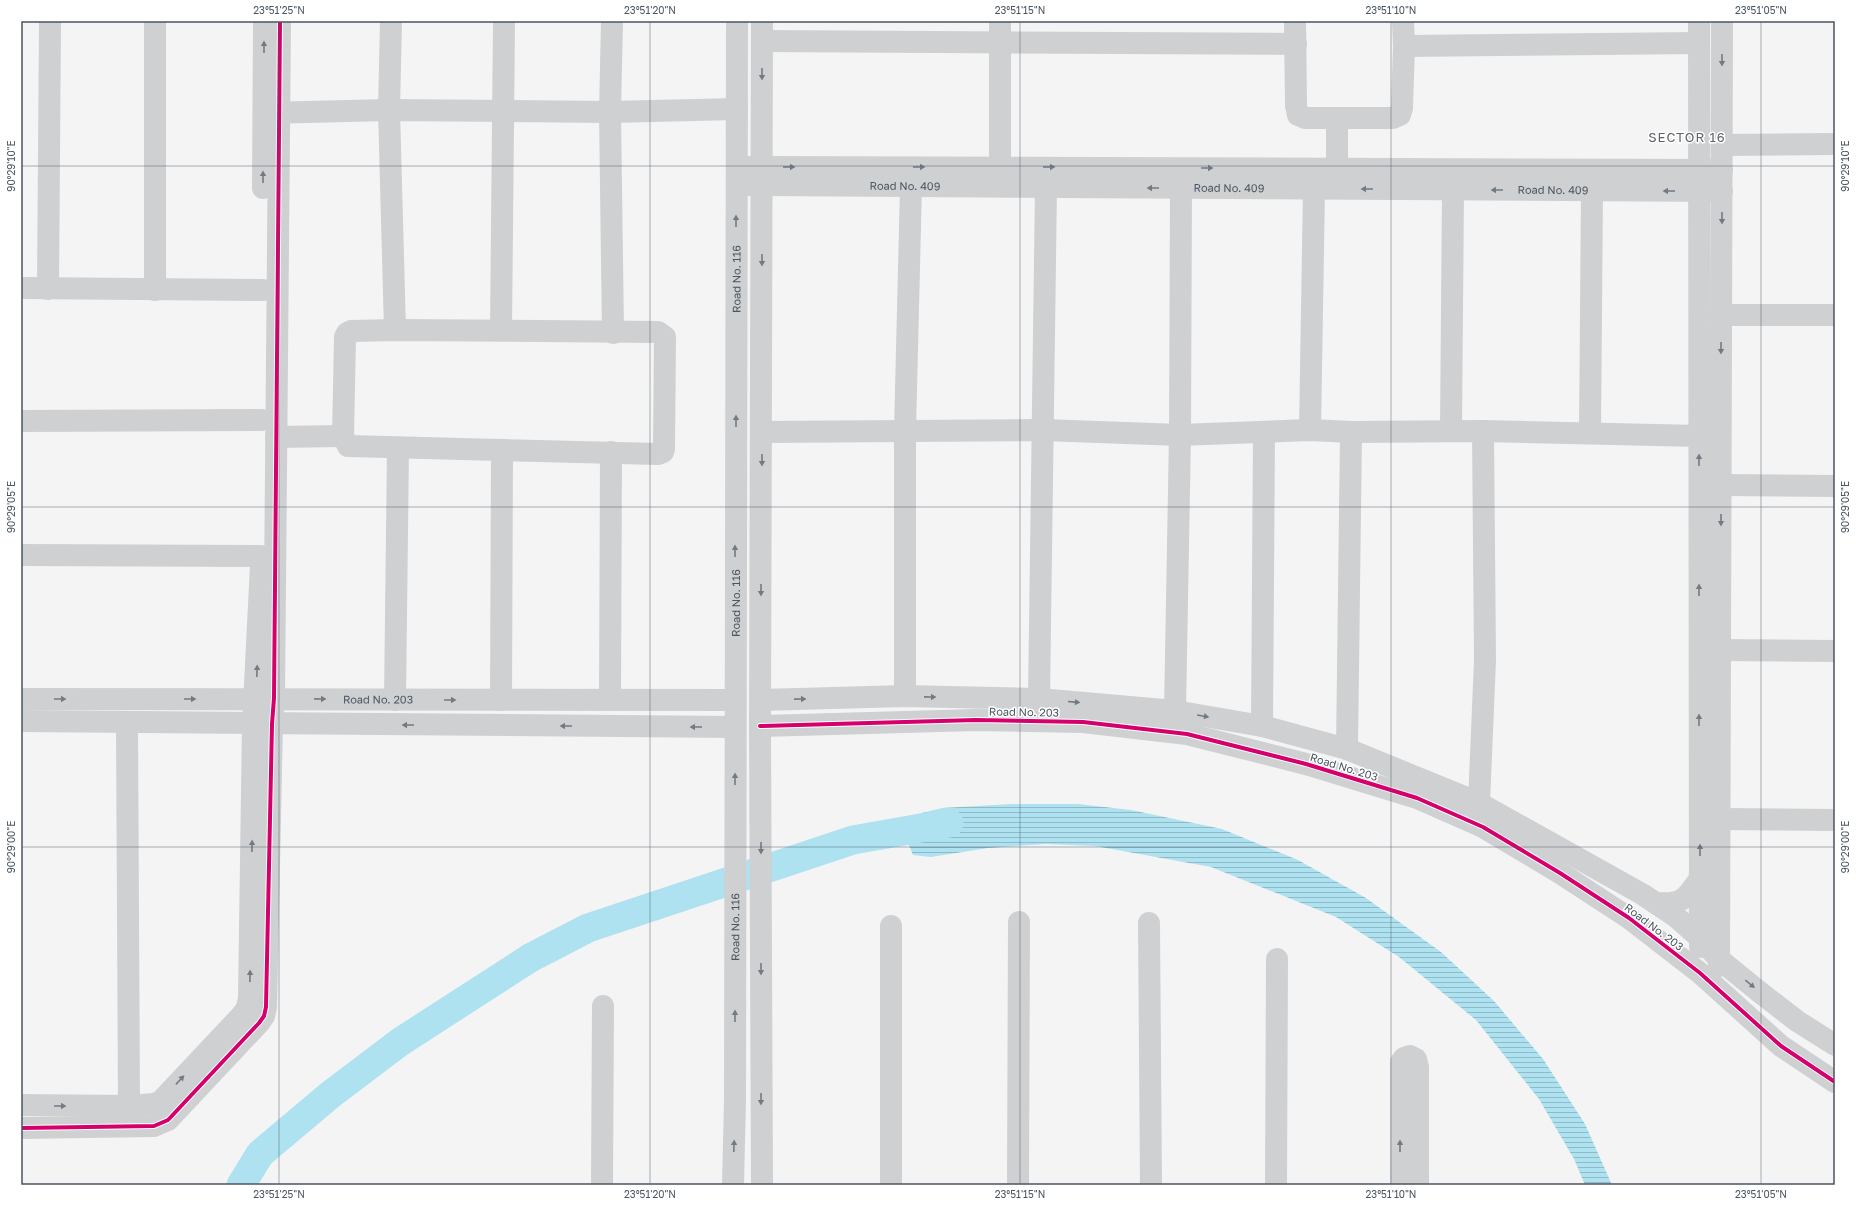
<svg xmlns="http://www.w3.org/2000/svg" width="1856" height="1206" viewBox="0 0 1856 1206" font-family="'Golos Text',sans-serif">
	<style>
		.water { fill: url(#water-rules) }
		.lines { fill: none; stroke-linecap: round; stroke-linejoin: round }
		.river { stroke: #aee2f0; stroke-width: 29 }
		.minor { stroke: #ced0d2; stroke-width: 22 }
		.cycleway-casing { stroke: #fff; stroke-width: 6 }
		.cycleway { stroke: #d6006c; stroke-width: 4 }
		.oneway { fill: #727b83 }
		.ticks { fill: none; stroke: #4a5661; stroke-width: 1; stroke-opacity: 0.45 }
		.labels { text-anchor: middle; stroke-width: 3; stroke-linejoin: round; paint-order: stroke }
		.street-label { font-size: 11px; fill: #4a5661; stroke: #fff }
		.quarter-label { font-size: 13px; letter-spacing: 1px; fill: #5f6368; stroke: #fff }
		.neatline { fill: none; stroke: #4a5661; stroke-width: 1.5 }
		.ticks-label { font-size: 10px; text-anchor: middle; fill: #4a5661 }
	</style>
	<defs>
		<pattern id="water-rules" width="6" height="5" patternUnits="userSpaceOnUse"><rect width="6" height="5" fill="#aee2f0"/><path d="M0 2.5h6" fill="none" stroke="#90bac6"/></pattern>
	</defs>
	<rect width="100%" height="100%" fill="#f4f4f4"/>
	<polygon class="water" points="1012,804 1078,804 1131,810 1222,829 1298,860 1366,898 1441,952 1494,1001 1543,1059 1585,1124 1612,1185 1585,1185 1574,1159 1539,1099 1476,1020 1399,957 1336,917 1211,867 1095,846 1046,844 988,848 931,857 913,855 907,841 914,815 942,808"/>
	<g class="lines">
		<polyline class="river" points="241,1185 260,1154 330,1095 400,1042 530,958 588,928 853,840 949,823"/>
		<g class="minor">
			<polyline points="391,21 389,110 395,330"/>
			<polyline points="612,21 610,112 613,333"/>
			<polyline points="1000,21 1000,182"/>
			<polyline points="1295,21 1296,106 1298,115 1305,118 1393,118 1400,115 1402,108 1404,46"/>
			<polyline points="1403,21 1404,46 1699,43"/>
			<polyline points="1699,21 1700,947"/>
			<polyline points="762,41 1296,44"/>
			<polyline points="265,113 389,110 610,112 737,109"/>
			<polyline points="1337,119 1337,168"/>
			<polyline points="1722,145 1835,144"/>
			<polyline points="747,167 1722,170"/>
			<path id="s1" d="M747,185L1722,191"/>
			<polyline points="263,188 264,21"/>
			<polyline points="21,288 263,290"/>
			<polyline points="48,289 50,21"/>
			<polyline points="155,290 155,21"/>
			<polyline points="1721,315 1835,315"/>
			<polygon points="395,330 658,332 665,337 664,449 663,452 658,454 348,446 343,436 345,337 347,333 351,331"/>
			<polyline points="501,330 504,21"/>
			<polyline points="21,421 262,420"/>
			<polyline points="1310,430 1314,189"/>
			<polyline points="1451,431 1453,190"/>
			<polyline points="762,432 1043,430 1180,435 1310,430 1351,432 1483,431 1699,436"/>
			<polyline points="1590,433 1592,191"/>
			<polyline points="276,437 343,436"/>
			<polyline points="1721,485 1835,486"/>
			<polyline points="21,555 261,556"/>
			<polyline points="1720,650 1835,651"/>
			<polyline points="905,696 905,431 911,186"/>
			<path id="s2" d="M21,699L735,700"/>
			<polyline points="1039,699 1046,187"/>
			<polyline points="395,700 398,448"/>
			<polyline points="501,700 502,450"/>
			<polyline points="610,700 611,452"/>
			<polyline points="761,700 905,696 1039,699 1175,711 1262,726 1347,749 1479,803 1642,894 1675,916 1700,938 1719,959 1757,990 1797,1021 1835,1045"/>
			<polyline points="1175,711 1180,435 1181,188"/>
			<polyline points="21,721 735,727"/>
			<polyline points="127,722 129,1106"/>
			<polyline points="760,726 976,720 1083,722 1187,734 1306,764 1417,798 1483,827 1560,873 1629,918 1700,973 1781,1046 1835,1082"/>
			<polyline points="1262,726 1264,432"/>
			<polyline points="1347,749 1351,432"/>
			<polyline points="1479,803 1485,660 1483,431"/>
			<polyline points="1720,819 1835,820"/>
			<path d="M1656,903C1682,905 1686,899 1700,878"/>
			<polyline points="1149,923 1151,1185"/>
			<polyline points="891,926 891,1185"/>
			<polyline points="1719,966 1722,21"/>
			<polyline points="21,1105 129,1106 154,1104 161,1101 242,1015 247,1008 249,998 253,724 261,565"/>
			<polyline points="21,1128 154,1126 168,1120 259,1023 264,1016 266,1007 272,724 274,698 280,21"/>
			<polyline points="602,1185 603,1006"/>
			<path id="s3" d="M733,1185L735,1100L737,21"/>
			<polyline points="762,1185 760,726 762,21"/>
			<polyline points="1018,1185 1019,922"/>
			<polyline points="1276,1185 1277,959"/>
			<polyline points="1401,1185 1401,1062 1404,1058 1410,1056 1416,1059 1418,1067 1418,1185"/>
		</g>
		<g class="cycleway-casing">
			<g id="cycleway">
				<polyline points="760,726 976,720 1083,722 1187,734 1306,764 1417,798 1483,827 1560,873 1629,918 1700,973 1781,1046 1835,1082"/>
				<polyline points="21,1128 154,1126 168,1120 259,1023 264,1016 266,1007 272,724 274,698 280,21"/>
			</g>
		</g>
		<use href="#cycleway" class="cycleway"/>
	</g>
	<defs><path id="oneway-solid" d="M-6-.8H1V-3.2L6.5 0L1 3.2V.8H-6Z"/></defs>
	<g class="oneway">
		<use href="#oneway-solid" transform="translate(264 47) rotate(-90)"/>
		<use href="#oneway-solid" transform="translate(1722 60) rotate(90)"/>
		<use href="#oneway-solid" transform="translate(762 74) rotate(90)"/>
		<use href="#oneway-solid" transform="translate(789 167)"/>
		<use href="#oneway-solid" transform="translate(919 167)"/>
		<use href="#oneway-solid" transform="translate(1049 167)"/>
		<use href="#oneway-solid" transform="translate(1207 168)"/>
		<use href="#oneway-solid" transform="translate(263 177) rotate(-90)"/>
		<use href="#oneway-solid" transform="translate(1153 188) rotate(-180)"/>
		<use href="#oneway-solid" transform="translate(1367 189) rotate(-180)"/>
		<use href="#oneway-solid" transform="translate(1497 190) rotate(-180)"/>
		<use href="#oneway-solid" transform="translate(1669 191) rotate(-180)"/>
		<use href="#oneway-solid" transform="translate(1722 218) rotate(90)"/>
		<use href="#oneway-solid" transform="translate(736 221) rotate(-90)"/>
		<use href="#oneway-solid" transform="translate(762 260) rotate(90)"/>
		<use href="#oneway-solid" transform="translate(1721 348) rotate(90)"/>
		<use href="#oneway-solid" transform="translate(736 421) rotate(-90)"/>
		<use href="#oneway-solid" transform="translate(762 460) rotate(90)"/>
		<use href="#oneway-solid" transform="translate(1699 460) rotate(-90)"/>
		<use href="#oneway-solid" transform="translate(1721 520) rotate(90)"/>
		<use href="#oneway-solid" transform="translate(735 551) rotate(-90)"/>
		<use href="#oneway-solid" transform="translate(761 590) rotate(90)"/>
		<use href="#oneway-solid" transform="translate(1699 590) rotate(-90)"/>
		<use href="#oneway-solid" transform="translate(257 671) rotate(-88)"/>
		<use href="#oneway-solid" transform="translate(930 697) rotate(1)"/>
		<use href="#oneway-solid" transform="translate(60 699)"/>
		<use href="#oneway-solid" transform="translate(190 699)"/>
		<use href="#oneway-solid" transform="translate(320 699) rotate(1)"/>
		<use href="#oneway-solid" transform="translate(800 699) rotate(-1)"/>
		<use href="#oneway-solid" transform="translate(450 700)"/>
		<use href="#oneway-solid" transform="translate(1074 702) rotate(5)"/>
		<use href="#oneway-solid" transform="translate(1203 716) rotate(10)"/>
		<use href="#oneway-solid" transform="translate(1699 720) rotate(-90)"/>
		<use href="#oneway-solid" transform="translate(408 725) rotate(-180)"/>
		<use href="#oneway-solid" transform="translate(566 726) rotate(-180)"/>
		<use href="#oneway-solid" transform="translate(696 727) rotate(-180)"/>
		<use href="#oneway-solid" transform="translate(735 779) rotate(-90)"/>
		<use href="#oneway-solid" transform="translate(252 846) rotate(-89)"/>
		<use href="#oneway-solid" transform="translate(761 848) rotate(90)"/>
		<use href="#oneway-solid" transform="translate(1700 850) rotate(-90)"/>
		<use href="#oneway-solid" transform="translate(761 969) rotate(90)"/>
		<use href="#oneway-solid" transform="translate(250 976) rotate(-89)"/>
		<use href="#oneway-solid" transform="translate(1750 984) rotate(39)"/>
		<use href="#oneway-solid" transform="translate(735 1016) rotate(-90)"/>
		<use href="#oneway-solid" transform="translate(180 1080) rotate(-47)"/>
		<use href="#oneway-solid" transform="translate(761 1099) rotate(90)"/>
		<use href="#oneway-solid" transform="translate(60 1106)"/>
		<use href="#oneway-solid" transform="translate(734 1146) rotate(-88)"/>
		<use href="#oneway-solid" transform="translate(1400 1146) rotate(-90)"/>
	</g>
	<path class="ticks" d="M279,21V1185M650,21V1185M1020,21V1185M1391,21V1185M1761,21V1185M21,166H1835M21,507H1835M21,847H1835"/>
	<g class="labels">
		<g class="street-label">
			<text dy="4" stroke="none"><textPath href="#s1" startOffset="158">Road No. 409</textPath></text>
			<text dy="4" stroke="none"><textPath href="#s1" startOffset="482">Road No. 409</textPath></text>
			<text dy="4" stroke="none"><textPath href="#s1" startOffset="806">Road No. 409</textPath></text>
			<text dy="4" stroke="none"><textPath href="#s3" startOffset="906">Road No. 116</textPath></text>
			<text dy="4" stroke="none"><textPath href="#s3" startOffset="582">Road No. 116</textPath></text>
			<text dy="4" stroke="none"><textPath href="#s2" startOffset="357">Road No. 203</textPath></text>
			<text transform="translate(1024 712) rotate(1)" y="4">Road No. 203</text>
			<text transform="translate(1344 767) rotate(17)" y="4">Road No. 203</text>
			<text dy="4" stroke="none"><textPath href="#s3" startOffset="258">Road No. 116</textPath></text>
			<text transform="translate(1654 927) rotate(37)" y="4">Road No. 203</text>
		</g>
		<g class="quarter-label">
			<text x="1687" y="142">SECTOR 16</text>
		</g>
	</g>
	<rect width="1856" height="1206" fill="none" stroke="#ffffff" stroke-width="44"/>
	<rect x="22" y="22" width="1812" height="1162" class="neatline"/>
	<g class="ticks-label">
		<text x="279" y="14">23°51'25"N</text>
		<text x="650" y="14">23°51'20"N</text>
		<text x="1020" y="14">23°51'15"N</text>
		<text x="1391" y="14">23°51'10"N</text>
		<text x="1761" y="14">23°51'05"N</text>
		<text transform="translate(1845 166) rotate(-90)" y="4">90°29'10"E</text>
		<text transform="translate(11 166) rotate(-90)" y="4">90°29'10"E</text>
		<text transform="translate(1845 507) rotate(-90)" y="4">90°29'05"E</text>
		<text transform="translate(11 507) rotate(-90)" y="4">90°29'05"E</text>
		<text transform="translate(1845 847) rotate(-90)" y="4">90°29'00"E</text>
		<text transform="translate(11 847) rotate(-90)" y="4">90°29'00"E</text>
		<text x="279" y="1198">23°51'25"N</text>
		<text x="650" y="1198">23°51'20"N</text>
		<text x="1020" y="1198">23°51'15"N</text>
		<text x="1391" y="1198">23°51'10"N</text>
		<text x="1761" y="1198">23°51'05"N</text>
	</g>
</svg>
